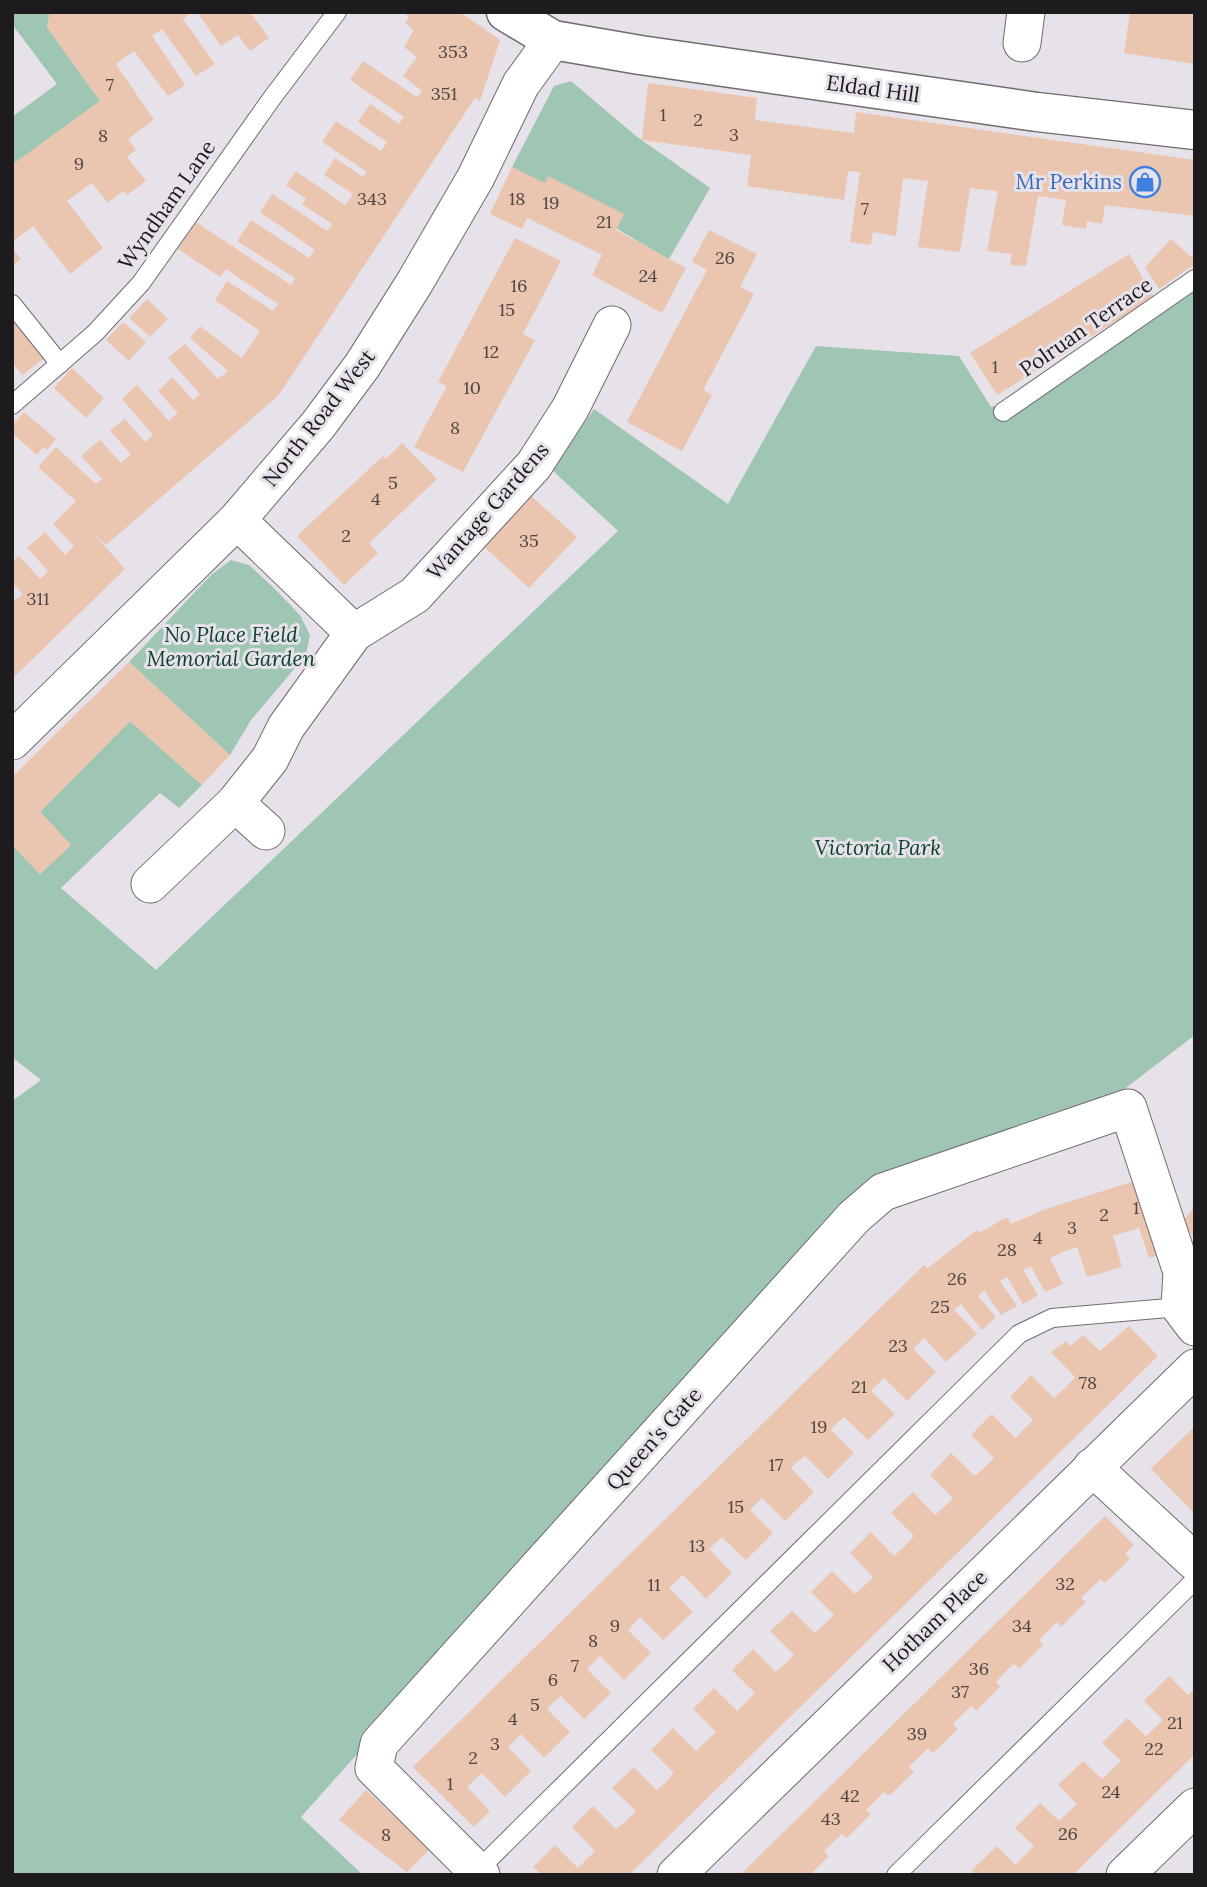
<svg xmlns="http://www.w3.org/2000/svg" width="1207" height="1887" viewBox="0 0 1207 1887" font-family="Lora,serif">
	<style>
		.green { fill: #9fc5b3 }
		.building { fill: #eac5b0 }
		.lines { fill: none; stroke-linecap: round; stroke-linejoin: round }
		.lane-casing { stroke: #706b71; stroke-width: 20 }
		.street-casing { stroke: #706b71; stroke-width: 39 }
		.secondary-casing { stroke: #706b71; stroke-width: 41 }
		.lane { stroke: #fff; stroke-width: 18 }
		.street { stroke: #fff; stroke-width: 37 }
		.secondary { stroke: #fff; stroke-width: 38 }
		.labels { text-anchor: middle; stroke-width: 6; stroke-linejoin: round; paint-order: stroke }
		.number-label { font-size: 18px; fill: #504642 }
		.street-label { font-size: 21px; fill: #1d1b1d; stroke: #e7e2e9 }
		.shop-label { font-size: 21px; fill: #366cbe; stroke: #e7e2e9; text-anchor: end }
		.park-label { font-size: 21px; font-style: italic; fill: #0b422f; stroke: #e7e2e9 }
	</style>
	<rect width="100%" height="100%" fill="#e7e2e9"/>
	<g class="green">
		<polygon points="12,12 50,12 47,27 100,101 12,165 12,117 57,84 12,24"/>
		<path d="M571,81L636,136L710,188L669,259C615,230 566,194 512,167L554,86Z"/>
		<polygon points="1195,289 1195,1035 1106,1103 879,1184 663,1411 301,1817 363,1875 12,1875 12,1101 41,1080 12,1057 12,845 40,874 71,845 40,812 130,721 202,785 179,808 160,793 61,888 156,970 618,531 552,470 594,409 728,504 816,346 959,356 991,407 1005,404"/>
		<polygon points="231,560 249,565 275,589 300,615 310,635 306,655 251,720 230,755 129,662 211,575"/>
	</g>
	<g class="building">
		<polygon points="50,12 192,12 183,19 215,64 196,76 162,29 152,36 185,85 168,96 134,51 116,64 154,120 128,139 136,150 127,157 146,181 127,195 123,191 108,203 92,183 67,201 103,248 70,274 33,226 12,242 12,165 100,101 47,27"/>
		<polygon points="197,12 250,12 269,38 250,51 238,35 221,46"/>
		<polygon points="403,12 460,12 500,40 480,101 475,98 278,396 106,545 94,534 125,569 12,679 12,601 23,595 12,582 12,562 19,556 40,579 48,571 27,548 45,532 65,555 74,546 53,524 76,501 38,467 56,447 96,484 102,479 81,456 100,440 121,463 131,454 110,431 125,419 145,442 153,435 122,399 137,385 169,421 178,413 158,391 172,377 193,400 200,394 168,358 185,344 218,379 228,371 190,338 200,326 242,358 260,331 215,300 227,281 273,311 278,304 226,269 220,277 178,249 196,222 291,285 295,278 237,241 251,220 309,258 315,250 260,212 272,194 327,231 332,224 302,204 306,199 286,185 296,171 345,205 353,194 324,175 335,158 363,177 367,172 322,142 336,121 381,151 387,142 358,122 370,104 399,124 404,117 350,80 363,61 417,97 422,91 403,76 417,57 404,47 414,30 405,23 409,17"/>
		<polygon points="1130,12 1195,12 1195,64 1124,53"/>
		<polygon points="648,83 757,98 755,120 854,133 856,112 1195,160 1195,216 1105,205 1102,224 1087,221 1086,229 1062,225 1066,200 1038,196 1026,266 1010,265 1012,254 987,251 998,191 970,188 960,252 918,247 928,181 903,178 896,236 873,232 871,245 850,242 860,172 848,171 844,200 747,186 751,155 642,140"/>
		<polygon points="512,167 545,183 548,176 624,214 616,230 686,268 662,313 592,275 602,255 527,218 522,229 490,214"/>
		<polygon points="709,230 757,254 740,287 754,294 703,390 712,395 682,451 627,422 707,270 692,262"/>
		<polygon points="515,238 561,261 523,334 535,340 463,472 414,447 447,386 438,382"/>
		<polygon points="1171,239 1195,260 1195,264 1159,289 1145,267"/>
		<polygon points="12,248 21,259 12,266"/>
		<polygon points="1129,254 1154,297 997,395 970,353"/>
		<polygon points="147,299 168,319 150,337 129,318"/>
		<polygon points="12,316 45,358 22,375 12,362"/>
		<polygon points="123,322 146,342 129,361 106,340"/>
		<polygon points="72,368 104,398 86,418 54,388"/>
		<polygon points="24,412 56,439 47,450 43,447 37,455 12,433 12,426"/>
		<polygon points="402,443 437,479 369,543 378,553 344,585 297,536 383,456 386,459"/>
		<polygon points="529,494 577,537 529,588 482,545"/>
		<polygon points="129,662 230,755 202,785 130,721 40,812 71,845 40,874 12,845 12,777"/>
		<polygon points="1144,1178 1167,1253 1149,1258 1139,1228 1113,1236 1122,1267 1087,1277 1077,1247 1063,1252 1050,1258 1063,1284 1045,1292 1031,1266 1023,1270 1038,1295 1023,1304 1007,1277 1000,1281 1017,1306 1001,1315 984,1290 978,1296 996,1317 982,1330 961,1304 954,1310 977,1334 946,1362 924,1338 913,1349 936,1372 907,1401 884,1378 871,1391 895,1414 868,1440 844,1417 837,1423 831,1430 854,1453 828,1479 805,1456 797,1462 791,1468 814,1492 785,1521 762,1498 750,1510 773,1533 746,1560 722,1537 709,1549 732,1573 706,1599 683,1575 675,1582 669,1588 693,1612 663,1640 640,1617 628,1630 651,1653 624,1680 600,1656 587,1669 611,1693 584,1719 561,1696 554,1702 547,1709 570,1732 544,1758 521,1734 508,1747 531,1771 505,1797 482,1773 467,1787 490,1811 474,1827 413,1767 924,1265 928,1268 973,1233 978,1230 980,1233 1003,1219 1008,1218 1011,1224 1046,1209"/>
		<polygon points="1195,1206 1195,1237 1180,1225"/>
		<polygon points="1129,1326 1158,1356 629,1875 542,1875 533,1867 555,1845 578,1868 595,1851 572,1827 593,1806 616,1829 627,1820 636,1811 612,1788 634,1767 657,1790 666,1782 674,1773 651,1750 673,1728 696,1751 716,1732 693,1709 714,1688 737,1711 755,1693 732,1670 753,1649 776,1672 785,1664 794,1655 770,1631 792,1611 815,1633 834,1615 811,1592 832,1571 855,1594 864,1586 873,1577 850,1553 871,1532 894,1556 905,1546 914,1536 891,1513 913,1492 935,1515 944,1507 953,1498 930,1475 951,1453 975,1476 985,1467 994,1458 971,1435 992,1414 1015,1438 1033,1420 1010,1397 1031,1375 1054,1398 1065,1388 1075,1377 1051,1352 1066,1341 1070,1346 1083,1335 1100,1351"/>
		<polygon points="1195,1426 1195,1514 1151,1469"/>
		<polygon points="1105,1516 1134,1545 1125,1554 1130,1559 1105,1583 1101,1579 1091,1588 1081,1598 1086,1602 1061,1627 1057,1622 1039,1640 1043,1645 1019,1669 1014,1664 1004,1673 996,1682 1000,1687 976,1711 971,1706 953,1724 958,1729 933,1753 928,1748 909,1767 914,1772 889,1796 884,1792 866,1810 871,1814 847,1838 842,1834 824,1851 829,1856 810,1875 740,1875"/>
		<polygon points="1169,1676 1188,1695 1195,1688 1195,1754 1073,1875 976,1875 972,1870 997,1846 1015,1865 1034,1846 1015,1828 1040,1803 1059,1821 1077,1804 1058,1785 1083,1761 1102,1779 1121,1761 1102,1743 1127,1718 1146,1736 1163,1720 1144,1701"/>
		<polygon points="366,1790 430,1849 407,1872 339,1820"/>
	</g>
	<g class="lines">
		<g class="lane-casing">
			<g id="lane">
				<polyline points="12,304 60,364"/>
				<polyline points="12,405 95,333 141,283 272,98 337,12"/>
				<polyline points="1003,412 1195,279"/>
				<polyline points="477,1871 1019,1334 1052,1318 1180,1307"/>
				<polyline points="896,1875 1195,1580"/>
			</g>
		</g>
		<g class="street-casing">
			<g id="street">
				<polyline points="1022,43 1026,12"/>
				<polyline points="237,520 354,633"/>
				<polyline points="12,741 237,520 318,425 362,366 415,282 476,177 521,84 553,40"/>
				<polyline points="235,803 266,831"/>
				<polyline points="150,884 235,803 270,759 286,727 354,633 415,595 534,465 570,409 612,325"/>
				<polyline points="1092,1467 1195,1562"/>
				<polyline points="481,1875 374,1768 379,1744 854,1217 883,1192 1128,1108 1182,1272 1180,1307 1195,1327"/>
				<polyline points="676,1875 1195,1368"/>
				<polyline points="1125,1875 1195,1807"/>
			</g>
		</g>
		<g class="secondary-casing">
			<polyline id="secondary" points="506,12 553,40 640,55 1037,112 1195,130"/>
		</g>
		<use href="#lane" class="lane"/>
		<use href="#street" class="street"/>
		<use href="#secondary" class="secondary"/>
	</g>
	<defs>
		<g id="shop-ring" transform="scale(1.575)"><circle r="9.5" fill="#e7e2e9" stroke="#3f7fe0" stroke-width="1.5"/><path d="M-5-2.5h2.3a2.7 3.5 0 0 1 5.4 0H5L5.5 6h-11ZM-1.5-2.5h3a1.5 2.3 0 0 0-3 0Z" fill="#3f7fe0"/></g>
	</defs>
	<g fill-rule="evenodd">
		<use href="#shop-ring" x="1145" y="182"/>
	</g>
	<g class="labels">
		<g class="number-label">
			<text x="453" y="58">353</text>
			<text x="110" y="91">7</text>
			<text x="444" y="100">351</text>
			<text x="663" y="121">1</text>
			<text x="698" y="126">2</text>
			<text x="734" y="141">3</text>
			<text x="103" y="142">8</text>
			<text x="79" y="170">9</text>
			<text x="372" y="205">343</text>
			<text x="517" y="205">18</text>
			<text x="551" y="209">19</text>
			<text x="865" y="215">7</text>
			<text x="604" y="228">21</text>
			<text x="725" y="264">26</text>
			<text x="648" y="282">24</text>
			<text x="519" y="292">16</text>
			<text x="507" y="316">15</text>
			<text x="491" y="358">12</text>
			<text x="995" y="373">1</text>
			<text x="472" y="394">10</text>
			<text x="455" y="434">8</text>
			<text x="393" y="489">5</text>
			<text x="376" y="505">4</text>
			<text x="346" y="542">2</text>
			<text x="529" y="547">35</text>
			<text x="38" y="605">311</text>
			<text x="1136" y="1214">1</text>
			<text x="1104" y="1221">2</text>
			<text x="1072" y="1234">3</text>
			<text x="1038" y="1244">4</text>
			<text x="1007" y="1256">28</text>
			<text x="957" y="1285">26</text>
			<text x="940" y="1313">25</text>
			<text x="898" y="1352">23</text>
			<text x="1088" y="1389">78</text>
			<text x="859" y="1393">21</text>
			<text x="819" y="1433">19</text>
			<text x="776" y="1471">17</text>
			<text x="736" y="1513">15</text>
			<text x="697" y="1552">13</text>
			<text x="1065" y="1590">32</text>
			<text x="654" y="1591">11</text>
			<text x="615" y="1632">9</text>
			<text x="1022" y="1632">34</text>
			<text x="593" y="1647">8</text>
			<text x="575" y="1672">7</text>
			<text x="979" y="1675">36</text>
			<text x="553" y="1686">6</text>
			<text x="960" y="1698">37</text>
			<text x="535" y="1711">5</text>
			<text x="513" y="1725">4</text>
			<text x="1175" y="1729">21</text>
			<text x="917" y="1740">39</text>
			<text x="495" y="1750">3</text>
			<text x="1154" y="1755">22</text>
			<text x="473" y="1764">2</text>
			<text x="450" y="1790">1</text>
			<text x="1111" y="1798">24</text>
			<text x="850" y="1802">42</text>
			<text x="831" y="1825">43</text>
			<text x="1068" y="1840">26</text>
			<text x="386" y="1841">8</text>
		</g>
		<g class="street-label">
			<text transform="translate(873 89) rotate(8)" y="7">Eldad Hill</text>
			<text transform="translate(167 205) rotate(-55)" y="7">Wyndham Lane</text>
			<text transform="translate(1086 327) rotate(-35)" y="7">Polruan Terrace</text>
			<text transform="translate(319 418) rotate(-52)" y="7">North Road West</text>
			<text transform="translate(488 511) rotate(-49)" y="7">Wantage Gardens</text>
			<text transform="translate(654 1439) rotate(-48)" y="7">Queen's Gate</text>
			<text transform="translate(935 1621) rotate(-44)" y="7">Hotham Place</text>
		</g>
		<g class="shop-label">
			<text x="1122" y="189">Mr Perkins</text>
		</g>
		<g class="park-label">
			<text x="231" y="642">No Place Field<tspan x="231" dy="24">Memorial Garden</tspan></text>
			<text x="878" y="855">Victoria Park</text>
		</g>
	</g>
	<rect width="1207" height="1887" fill="none" stroke="#1d1b1d" stroke-width="28"/>
</svg>
